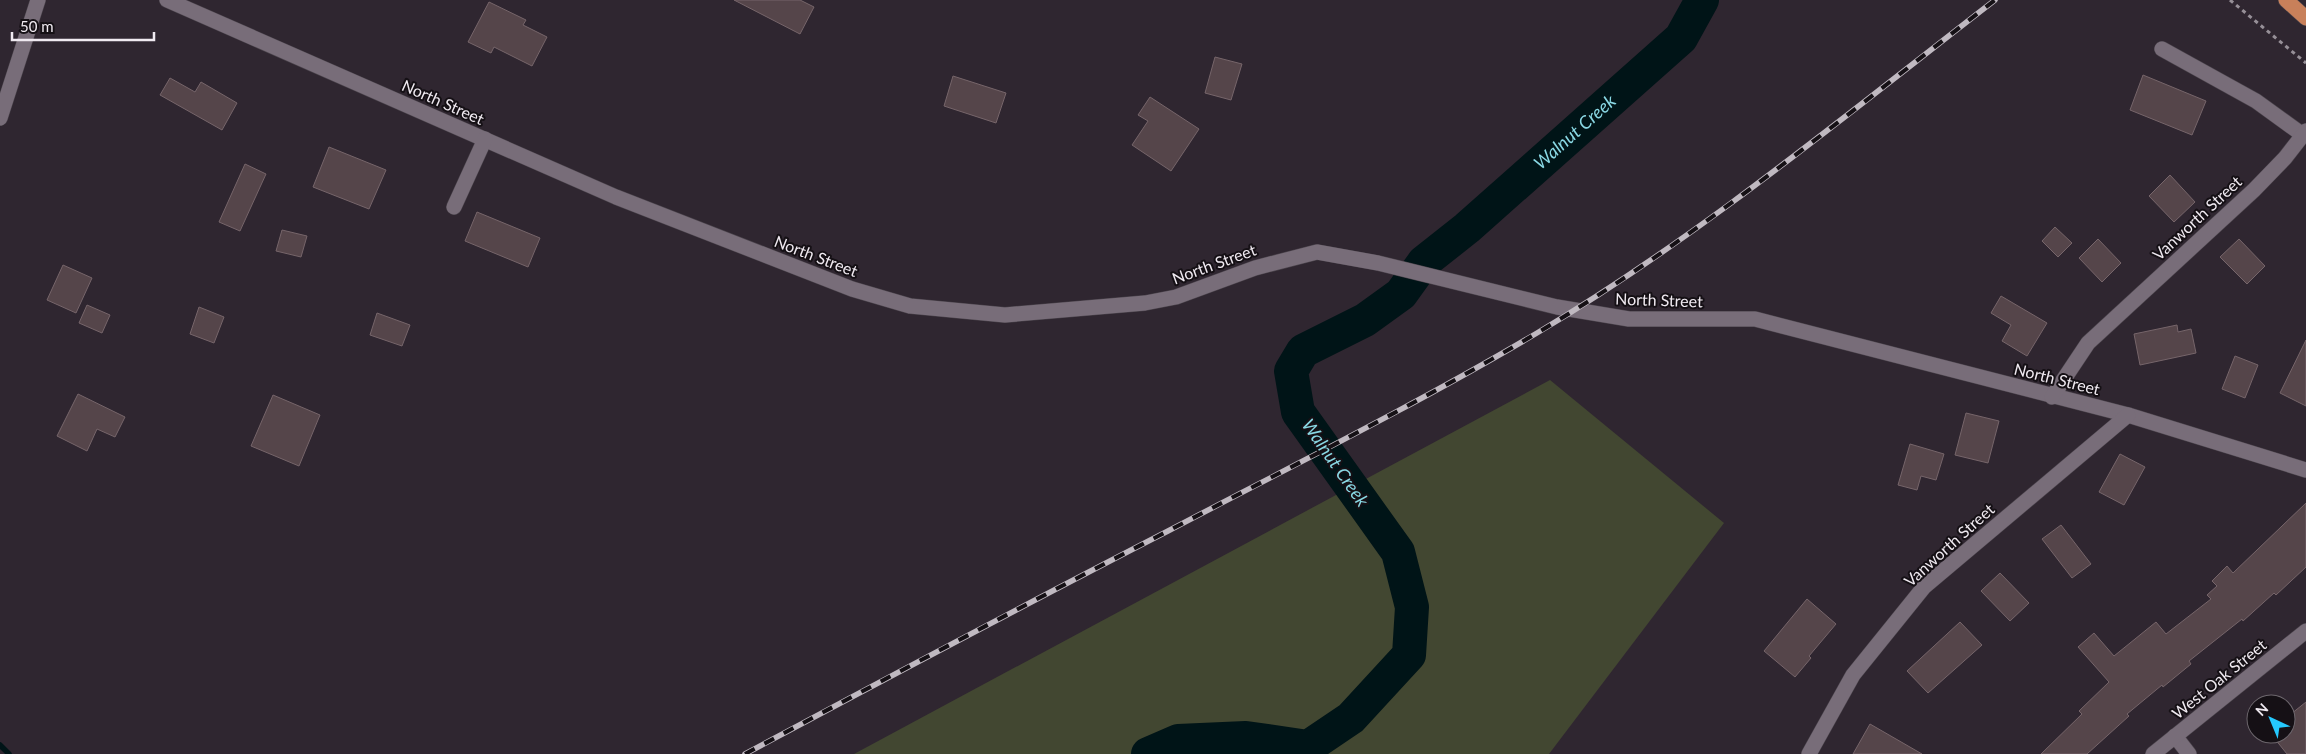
<svg xmlns="http://www.w3.org/2000/svg" width="2306" height="754" viewBox="0 0 2306 754" font-family="Lato,sans-serif">
	<style>
		.green { fill: #424731 }
		.lines { fill: none; stroke-linecap: round; stroke-linejoin: round }
		.stream { stroke: #001417; stroke-width: 5.5 }
		.river { stroke: #001417; stroke-width: 34 }
		.building { fill: #55454a; stroke: #76656a }
		.minor-casing { stroke: #4b444c; stroke-width: 16 }
		.major-casing { stroke: #4b444c; stroke-width: 16 }
		.path { stroke: #968f97; stroke-width: 3; stroke-dasharray: 4 4; stroke-linecap: butt }
		.minor { stroke: #786d79; stroke-width: 15 }
		.major { stroke: #c8805a; stroke-width: 15 }
		.rail-casing { stroke: #c0b9c1; stroke-width: 5.5 }
		.rail { stroke: #151015; stroke-width: 4; stroke-dasharray: 11; stroke-linecap: butt }
		.labels { text-anchor: middle; stroke-width: 4; stroke-linejoin: round; paint-order: stroke }
		.street-label { font-size: 16px; fill: #f0eaf1; stroke: #151015 }
		.water-label { font-size: 18px; font-style: italic; fill: #89d8e4; stroke: #151015 }
	</style>
	<rect width="100%" height="100%" fill="#2f2630"/>
	<polygon class="green" points="1550,380 1724,523 1549,754 854,754"/>
	<g class="lines">
		<polyline class="stream" points="0,745 9,754"/>
		<path class="river" id="s1" d="M1148,754L1178,741L1246,738L1308,747L1351,718L1409,655L1412,607L1398,552L1298,412L1291,371L1303,351L1365,320L1401,294L1424,262L1467,228L1681,38L1702,0"/>
	</g>
	<g class="building">
		<polygon points="734,0 800,0 814,7 800,34"/>
		<polygon points="489,2 526,20 523,25 547,37 532,66 494,47 491,53 468,42"/>
		<polygon points="1215,57 1242,64 1231,100 1205,93"/>
		<polygon points="2143,75 2206,101 2192,135 2130,110"/>
		<polygon points="953,76 1006,93 996,123 944,106"/>
		<polygon points="170,78 195,92 201,82 237,103 222,130 160,95"/>
		<polygon points="1150,97 1199,129 1171,171 1132,145 1148,121 1138,115"/>
		<polygon points="329,147 386,170 369,209 313,187"/>
		<polygon points="245,164 266,174 240,231 219,222"/>
		<polygon points="2170,175 2195,202 2174,222 2149,196"/>
		<polygon points="477,212 540,238 528,267 465,241"/>
		<polygon points="2055,227 2072,243 2058,257 2042,241"/>
		<polygon points="282,230 307,236 301,257 276,251"/>
		<polygon points="2098,239 2121,263 2102,282 2079,258"/>
		<polygon points="2239,239 2265,266 2247,284 2220,257"/>
		<polygon points="63,265 92,278 76,313 47,300"/>
		<polygon points="2001,296 2047,323 2027,356 2002,341 2011,325 1991,313"/>
		<polygon points="87,305 110,315 102,333 79,323"/>
		<polygon points="199,307 224,317 214,343 190,334"/>
		<polygon points="377,313 410,325 402,346 370,335"/>
		<polygon points="2177,325 2178,332 2191,329 2196,353 2140,365 2134,334"/>
		<polygon points="2306,340 2306,406 2280,393"/>
		<polygon points="2235,356 2258,365 2245,398 2222,389"/>
		<polygon points="78,394 125,417 115,437 97,429 87,451 57,436"/>
		<polygon points="273,395 320,415 299,466 251,446"/>
		<polygon points="1966,413 1999,421 1988,463 1955,455"/>
		<polygon points="1910,444 1944,454 1936,480 1921,476 1917,490 1898,485"/>
		<polygon points="2120,454 2145,467 2124,505 2099,492"/>
		<polygon points="2306,503 2306,567 2276,595 2274,593 2243,621 2242,619 2189,661 2191,664 2163,687 2162,685 2127,714 2129,716 2087,754 2041,754 2082,714 2079,711 2109,682 2078,647 2094,633 2114,656 2156,622 2166,634 2211,599 2207,595 2217,586 2212,581 2227,566 2233,573"/>
		<polygon points="2061,525 2091,564 2072,578 2042,539"/>
		<polygon points="2000,573 2029,603 2010,621 1981,591"/>
		<polygon points="1807,599 1836,624 1809,656 1811,658 1795,677 1764,651"/>
		<polygon points="1960,622 1982,645 1928,693 1907,671"/>
		<polygon points="2306,702 2306,754 2287,754 2271,734 2286,734 2286,718"/>
		<polygon points="1870,724 1922,754 1853,754"/>
	</g>
	<g class="lines">
		<g class="minor-casing">
			<g id="minor">
				<polyline points="167,0 616,197 852,289 910,306 1005,315 1145,303 1176,297 1255,268 1317,252 1378,263 1557,307 1629,319 1755,319 2128,415 2306,470"/>
				<polyline points="2162,49 2256,101 2303,135"/>
				<polyline points="0,118 38,0"/>
				<polyline points="454,207 485,139"/>
				<polyline points="2052,397 2088,343 2254,190 2285,158 2306,131"/>
				<polyline points="2175,736 2189,754"/>
				<polyline points="1809,754 1853,675 1924,587 2128,415"/>
				<polyline points="2153,754 2306,631"/>
			</g>
		</g>
		<g class="major-casing">
			<polyline id="major" points="2286,0 2306,18"/>
		</g>
		<polyline class="path" points="2230,0 2306,63"/>
		<use href="#minor" class="minor"/>
		<use href="#major" class="major"/>
		<g class="rail-casing">
			<path id="rail" d="M745,754C885,679 1026,604 1168,531C1292,466 1417,404 1537,333C1700,236 1846,115 1995,0"/>
		</g>
		<use href="#rail" class="rail"/>
	</g>
	<g class="labels">
		<g class="street-label">
			<text transform="translate(443 102) rotate(24)" y="6">North Street</text>
			<text transform="translate(2197 218) rotate(-43)" y="6">Vanworth Street</text>
			<text transform="translate(816 256) rotate(21)" y="6">North Street</text>
			<text transform="translate(1214 264) rotate(-20)" y="6">North Street</text>
			<text transform="translate(1659 300) rotate(2)" y="6">North Street</text>
			<text transform="translate(2057 379) rotate(14)" y="6">North Street</text>
			<text transform="translate(1949 545) rotate(-42)" y="6">Vanworth Street</text>
			<text transform="translate(2219 679) rotate(-39)" y="6">West Oak Street</text>
		</g>
		<g class="water-label">
			<text dy="6" stroke="none"><textPath href="#s1" startOffset="995">Walnut Creek</textPath></text>
			<text transform="translate(1335 463) rotate(55)" y="6">Walnut Creek</text>
		</g>
	</g>
	<g transform="translate(2271 719) rotate(316)"><circle r="24" fill="#151015" stroke="#6d676d"/>
	<path d="M0-4L9 19L0 12L-9 19Z" fill="#25c9fe"/>
	<text y="-8" font-size="14" font-weight="bold" text-anchor="middle" fill="#f0eaf1">N</text>
	</g>
	<path d="M12 32v8h142v-8" fill="none" stroke="#f0eaf1" stroke-width="2.5"/>
	<text x="20" y="32" font-size="15" fill="#f0eaf1" stroke="#151015" stroke-width="4" paint-order="stroke">50 m</text>
</svg>
